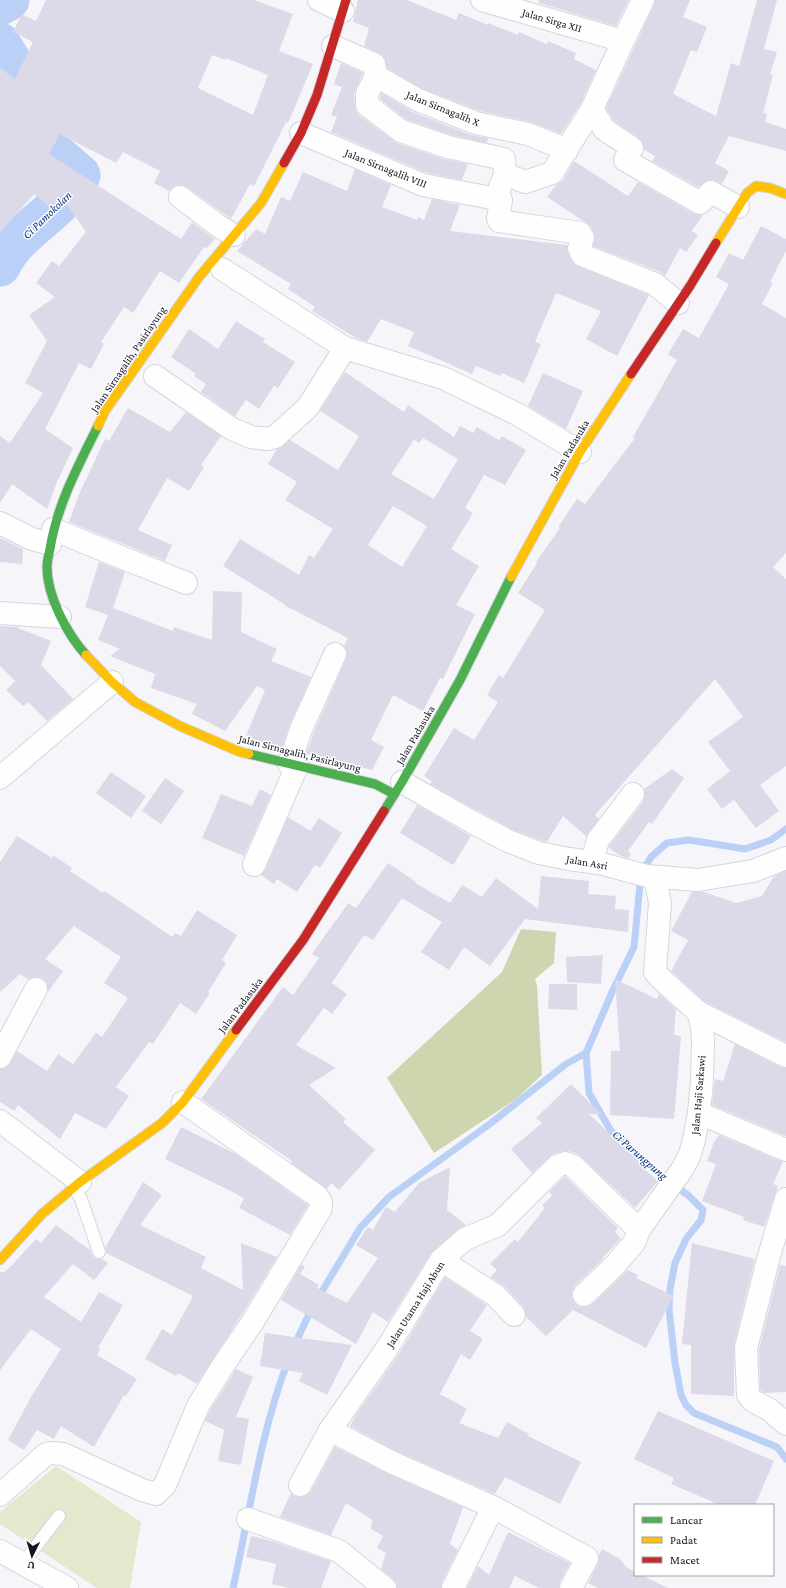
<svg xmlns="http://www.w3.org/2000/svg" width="786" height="1588" viewBox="0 0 786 1588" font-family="'Crimson Pro',serif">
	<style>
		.green { fill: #e2e9cc }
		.forest { fill: #cdd6ae }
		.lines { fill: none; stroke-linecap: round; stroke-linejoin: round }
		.stream { stroke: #bad0f6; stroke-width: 7 }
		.river { stroke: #bad0f6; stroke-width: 41 }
		.building { fill: #dcd9e9; fill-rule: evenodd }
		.lane-casing { stroke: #d6d4dd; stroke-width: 14 }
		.street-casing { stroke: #d6d4dd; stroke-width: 24 }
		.fast-casing { stroke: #d6d4dd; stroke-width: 11 }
		.slow-casing { stroke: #d6d4dd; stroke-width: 11 }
		.jam-casing { stroke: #d6d4dd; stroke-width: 11 }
		.lane { stroke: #fefefe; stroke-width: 12 }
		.street { stroke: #fefefe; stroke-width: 22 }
		.fast { stroke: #4caf50; stroke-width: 9 }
		.slow { stroke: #ffc107; stroke-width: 9 }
		.jam { stroke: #c62828; stroke-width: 9 }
		.labels { text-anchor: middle; stroke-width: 3; stroke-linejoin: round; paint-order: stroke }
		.street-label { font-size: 11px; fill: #14121d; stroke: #fff }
		.water-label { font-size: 12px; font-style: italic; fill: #07337c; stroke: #fff }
	</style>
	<rect width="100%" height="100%" fill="#f6f6fa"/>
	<polygon class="green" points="56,1466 141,1522 130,1588 97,1588 0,1524 0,1512"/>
	<polygon class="forest" points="521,929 556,932 554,963 535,979 537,986 542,1075 516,1099 434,1153 387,1078 502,972"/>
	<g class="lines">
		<g class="stream">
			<polyline points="786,829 771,840 745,849 689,840 667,843 651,857 641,874 634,947 613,990 586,1053 589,1093 611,1131 667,1181 688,1195 703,1210 701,1220 686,1239 675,1263 670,1289 669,1309 675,1363 681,1395 686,1405 694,1413 777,1447 786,1459"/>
			<polyline points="318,1298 360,1228 389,1197 491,1123 566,1064 586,1053"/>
			<polyline points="294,1346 312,1308"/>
			<path d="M233,1588C250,1512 260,1434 288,1361"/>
		</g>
		<g class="river">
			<polyline points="0,5 9,0"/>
			<path d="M0,43L16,70L18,97L26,127L35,136L80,175C78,180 76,186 73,189C51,217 15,234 0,266"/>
		</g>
	</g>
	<g class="building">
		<path d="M46,0H254L293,14L279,51L313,64L288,123L286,122L254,186L250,184L231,219L187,187L181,185H175L169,191L154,183L160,171L123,152L116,163L60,134L49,154L181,239L192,222L215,239L207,248L204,247L179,283L160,271L133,313L124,307L101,342L104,344L91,369L79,363L45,429L73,448L57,482L47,509L12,484L0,503V436L10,443L43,393L25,383L47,341L29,315L55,297L36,283L52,261L59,266L86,232L61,196L51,208L34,194L0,233V68L15,79L33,42L13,32L22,14L36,21ZM212,55L226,60V58L268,75L253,115L198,88Z"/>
		<polygon points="358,0 407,0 456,20 459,13 488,25 488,23 518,35 519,32 547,44 548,41 576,53 574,59 596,70 581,103 561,134 531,122 480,111 423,89 387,68 384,56 364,46 369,28 353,22"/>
		<polygon points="539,0 629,0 616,26 539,3"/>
		<polygon points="655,0 690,0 683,17 707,27 697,52 691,50 673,94 716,116 731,63 739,66 757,0 777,0 764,49 777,52 770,74 773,75 763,113 767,114 765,122 786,129 786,151 729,136 715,163 729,171 722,184 717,181 709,180 698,187 652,161 655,156 644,150 643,143 639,138 613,120 606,108 654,5"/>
		<polygon points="341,63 363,73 354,94 355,105 356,111 359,115 397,143 444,159 468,164 462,180 427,173 331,132 337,117 331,115 342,87 334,84"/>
		<polygon points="381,93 413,112 471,135 488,138 487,143 451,135 407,120 380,99"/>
		<polygon points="574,161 628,196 638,182 694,214 703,215 692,231 698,235 686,252 680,248 665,276 660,272 593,246 595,237 591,226 547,197 556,185 563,180"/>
		<polygon points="355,169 391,185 382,207 417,220 418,217 424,220 432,199 460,205 450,231 567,245 568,253 571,260 577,266 649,295 617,356 586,339 601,311 556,293 535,342 541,344 524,383 502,373 500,376 476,366 472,374 408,346 414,332 381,319 367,342 356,338 312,311 315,307 288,289 291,284 237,251 256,229 265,234 281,197 290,201 303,172 347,191"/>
		<polygon points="761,226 786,239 786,251 770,282 773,283 762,304 786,318 786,553 773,567 786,579 786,766 760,785 779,811 756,828 734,800 722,809 707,789 730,771 708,742 743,717 715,679 595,815 599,819 586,836 563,816 547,842 543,841 513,830 478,811 430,784 432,781 424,776 454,728 474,740 498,702 487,695 499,675 503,678 545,610 518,593 537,563 536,562 560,528 558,527 577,499 585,504 635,438 633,437 677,360 668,354 683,329 699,338 729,284 716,277 729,253 743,260"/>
		<polygon points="236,321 265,339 263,342 295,362 278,388 274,386 259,409 246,400 235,416 201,392 206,384 194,376 196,374 171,357 189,329 218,349"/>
		<path d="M345,372L404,412L408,405L454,437L460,426L473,433L477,427L499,440L502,436L526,450L505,485L484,475L465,508L473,513L451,549L479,566L456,605L475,614L443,679L440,678L423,711L393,695L371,740L384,747L372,770L306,754L314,732L346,659L347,652L344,646L348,638L284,605V604L223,566L240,539L299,575L309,555L314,558L333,529L285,500L297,482L268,464L277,449L290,440L338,470L359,436L320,411ZM423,438L458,459L434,499L391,474L414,440L419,443ZM393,506L427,526L402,567L368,545Z"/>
		<polygon points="543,373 583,391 566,429 528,406"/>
		<polygon points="128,408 170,432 186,412 221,436 201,465 204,467 189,491 167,478 138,530 172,545 165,561 69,522 80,492 105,439 109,441"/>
		<polygon points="0,538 3,539 23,549 22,564 0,562"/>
		<polygon points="99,562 125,572 113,608 173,631 174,627 212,640 213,591 242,592 241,632 277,649 271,661 311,677 291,722 281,749 270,746 246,736 265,690 257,686 225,731 192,714 197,704 151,688 155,674 110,656 120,649 98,640 108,615 85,607"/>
		<polygon points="0,626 18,627 18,628 51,641 41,665 73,699 47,721 28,702 23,706 6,690 15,681 0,666"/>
		<polygon points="672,769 684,778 652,824 649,822 628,851 631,854 628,858 619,855 609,848 609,846 643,802 645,795 644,789"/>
		<polygon points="111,772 146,796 131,818 96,793"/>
		<polygon points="165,778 184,791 161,824 142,811"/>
		<polygon points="260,789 271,795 244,856 202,838 221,794 252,806"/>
		<polygon points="417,805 471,836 453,865 400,833"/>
		<polygon points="288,817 310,831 319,818 342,833 320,868 315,865 297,892 277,879 274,884 261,875 265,870"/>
		<polygon points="17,836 52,858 53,855 72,868 70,871 103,893 104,891 130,908 172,937 175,933 181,936 197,910 237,935 222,960 226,963 208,992 210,993 196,1014 180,1003 153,1044 149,1042 116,1087 129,1096 106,1129 75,1113 60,1139 18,1105 14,1111 0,1102 0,1069 7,1067 17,1051 47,1071 58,1054 73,1064 96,1033 102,1037 128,998 104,983 121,957 74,926 45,959 63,971 48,992 47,983 42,978 35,977 28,979 20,974 0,992 0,862"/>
		<polygon points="388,863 416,882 415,883 450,903 462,885 482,897 496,878 538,909 541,876 589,881 588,894 616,896 615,909 629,910 628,932 525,919 490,966 464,947 449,970 421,952 442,922 402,898 373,940 364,935 332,983 347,994 332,1014 324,1008 296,1045 336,1068 309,1085 346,1119 343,1122 375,1150 339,1190 331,1183 327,1189 291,1163 292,1161 201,1099 283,987 293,995 319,958 312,954 335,921 336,921 348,903 356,908"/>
		<polygon points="786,871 786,1042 705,1002 671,971 688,940 671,931 692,892 704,892 736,903 762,896 774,876"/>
		<polygon points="603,955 601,984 567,982 566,957"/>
		<polygon points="615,979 657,999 659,994 676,1009 674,1035 681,1036 674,1119 610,1115 611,1051 620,1051"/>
		<polygon points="549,984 577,984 577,1010 548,1009"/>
		<polygon points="735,1044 780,1067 786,1068 786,1136 712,1105 715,1079 723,1081"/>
		<polygon points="571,1084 602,1115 589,1114 644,1166 643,1168 658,1181 635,1208 578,1154 569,1151 561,1151 553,1154 532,1173 511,1149 542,1123 536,1118"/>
		<polygon points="181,1127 236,1154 308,1205 290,1235 239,1208 244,1199 237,1194 165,1159"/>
		<polygon points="719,1135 783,1162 773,1184 778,1186 764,1227 743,1220 744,1217 702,1201 716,1164 707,1161 714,1142"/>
		<polygon points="450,1167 447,1210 466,1225 457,1230 431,1253 388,1322 373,1312 356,1344 281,1300 301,1265 305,1266 300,1274 319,1285 317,1288 347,1303 378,1258 356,1245 368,1227 373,1230 386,1207 395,1212 419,1183"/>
		<polygon points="565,1176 618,1228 615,1232 621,1239 603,1257 604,1258 575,1286 572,1292 572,1298 575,1303 581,1307 587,1307 592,1304 628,1270 638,1275 636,1278 674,1296 646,1348 573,1310 546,1336 526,1317 526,1312 523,1306 504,1286 490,1277 497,1270 490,1264 515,1239 518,1242 545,1208 542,1205 552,1196 549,1192"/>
		<polygon points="143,1182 162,1195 140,1225 206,1257 201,1268 243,1290 241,1243 277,1257 241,1316 197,1384 178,1373 176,1376 145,1359 162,1329 172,1335 193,1296 106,1253 105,1248"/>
		<polygon points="56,1225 90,1250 94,1258 98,1259 102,1259 108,1263 94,1280 73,1264 44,1297 81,1322 99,1292 123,1305 98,1348 100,1349 97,1355 137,1379 126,1396 124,1395 94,1447 61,1426 54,1439 37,1430 24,1450 8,1440 31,1397 61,1349 31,1329 0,1370 0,1272 4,1272 9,1268 36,1239 41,1243"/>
		<polygon points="692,1243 755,1259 734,1345 734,1396 691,1394 691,1345 682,1344"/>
		<polygon points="780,1265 786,1266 786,1392 764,1393 760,1390 759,1349"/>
		<polygon points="445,1277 487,1305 470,1331 483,1339 470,1360 461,1354 440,1394 467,1409 459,1423 498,1438 507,1422 529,1434 528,1436 581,1462 560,1504 505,1477 495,1494 396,1451 350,1426 356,1415 397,1357"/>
		<polygon points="265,1333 352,1345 327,1395 299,1381 303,1373 260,1366"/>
		<polygon points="236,1369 253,1377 236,1417 249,1419 241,1465 218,1461 224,1430 205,1421 209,1412"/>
		<polygon points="658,1411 774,1461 755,1505 720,1505 671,1484 674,1478 634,1459"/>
		<polygon points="335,1447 386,1473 463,1507 450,1544 458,1550 442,1582 441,1588 397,1588 396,1583 393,1579 381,1569 386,1553 377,1548 383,1536 371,1529 372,1520 346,1503 331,1535 280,1517 291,1493 294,1496 301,1497 306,1496 311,1491"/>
		<polygon points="508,1532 570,1563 560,1582 559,1588 539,1588 515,1576 509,1588 467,1588 478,1566 489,1575"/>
		<polygon points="251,1536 269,1540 331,1561 321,1588 289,1588 272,1584 276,1564 246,1557"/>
		<polygon points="602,1549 620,1559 626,1567 635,1572 635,1575 641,1575 668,1588 598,1588 588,1583 598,1564 599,1555"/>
	</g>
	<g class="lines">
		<g class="lane-casing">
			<g id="lane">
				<polyline points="74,1187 81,1199 99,1252"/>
				<polyline points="23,1563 59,1516"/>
			</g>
		</g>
		<g class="street-casing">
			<g id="street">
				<polyline points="319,0 343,11"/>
				<polyline points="482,0 623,41"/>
				<polyline points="333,46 374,64 376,76"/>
				<polyline points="376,76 418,100 476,123 528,134 567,150"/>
				<polyline points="376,76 367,94 367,105 401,131 448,147 504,159 505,174"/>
				<polyline points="592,109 604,129 632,148 625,160 700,203 711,192 738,207"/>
				<polyline points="301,133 423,185 497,199 501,200 498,219 499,221 580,233 583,238 579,248 582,255 655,284 678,303"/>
				<polyline points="180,197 220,227 234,235"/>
				<polyline points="497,199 500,187 505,174 525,182 552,173 592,109 623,41 643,0"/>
				<polyline points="222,269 345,348 443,378 517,414 580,452"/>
				<polyline points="155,376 232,429 251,437 267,439 275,437 308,407 345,348"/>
				<polyline points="0,523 32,539 50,544"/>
				<polyline points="53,529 113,554 186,583"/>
				<polyline points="0,613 60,617"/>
				<polyline points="289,764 302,727 335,654"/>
				<polyline points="0,778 112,682"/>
				<polyline points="402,782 472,822 508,841 539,853 569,859 599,863 647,876 698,880 753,871 786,858"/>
				<polyline points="592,862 598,840 633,794"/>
				<polyline points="254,865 297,766"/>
				<polyline points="698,1012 786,1056"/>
				<polyline points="0,1057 36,989"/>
				<polyline points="699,1113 786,1150"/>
				<polyline points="0,1121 80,1182"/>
				<polyline points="786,1199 769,1256 746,1348 748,1395 753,1401 770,1410 786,1424"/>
				<polyline points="441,1260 495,1295 514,1315"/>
				<polyline points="584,1295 615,1265 634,1243 639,1230 683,1168 690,1154 694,1140 699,1113 702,1081 703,1040 702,1026 698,1012 660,978 655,972 660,903 655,877"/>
				<polyline points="330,1430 391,1462 493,1507 587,1558 571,1588"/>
				<polyline points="300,1485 330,1430 386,1350 441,1260 465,1239 498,1225 557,1166 565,1163 573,1166 639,1230"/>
				<polyline points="0,1495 46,1454 52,1453 63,1454 142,1490 156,1494 165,1485 198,1406 222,1367 252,1323 321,1208 321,1202 317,1196 183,1102"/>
				<polyline points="248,1519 339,1551 385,1588"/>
				<polyline points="0,1551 67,1588"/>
				<polyline points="453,1588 493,1507"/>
			</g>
		</g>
		<g class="fast-casing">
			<g id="fast">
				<path d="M86,655C67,634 47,596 47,567C47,561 49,554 50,549C57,505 78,466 98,426"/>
				<polyline points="249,754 375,784 394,794"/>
				<polyline points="384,811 402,782 460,680 511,577"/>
			</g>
		</g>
		<g class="slow-casing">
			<g id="slow">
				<polyline points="716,243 747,193 756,186 770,188 786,194"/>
				<polyline points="98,426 105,411 199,277 261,203 284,163"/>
				<polyline points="511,577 580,452 631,374"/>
				<polyline points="86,655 112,682 135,702 180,726 240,752 249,754"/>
				<polyline points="0,1260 42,1214 80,1182 162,1123 183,1102 236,1030"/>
			</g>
		</g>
		<g class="jam-casing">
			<g id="jam">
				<polyline points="284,163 301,133 317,95 346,0"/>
				<polyline points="631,374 690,286 716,243"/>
				<polyline points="236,1030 303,940 384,811"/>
			</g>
		</g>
		<use href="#lane" class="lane"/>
		<use href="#street" class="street"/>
		<use href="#fast" class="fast"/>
		<use href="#slow" class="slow"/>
		<use href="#jam" class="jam"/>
	</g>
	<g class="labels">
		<g class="street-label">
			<text transform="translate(552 20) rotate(16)" y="4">Jalan Sirga XII</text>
			<text transform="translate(443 108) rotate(22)" y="4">Jalan Sirnagalih X</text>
			<text transform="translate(386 168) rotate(22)" y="4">Jalan Sirnagalih VIII</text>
			<text transform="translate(128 359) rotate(-56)" y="4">Jalan Sirnagalih, Pasirlayung</text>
			<text transform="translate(569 449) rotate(-59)" y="4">Jalan Padasuka</text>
			<text transform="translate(415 735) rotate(-60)" y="4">Jalan Padasuka</text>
			<text transform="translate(300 753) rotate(14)" y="4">Jalan Sirnagalih, Pasirlayung</text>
			<text transform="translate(587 862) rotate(10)" y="4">Jalan Asri</text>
			<text transform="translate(240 1005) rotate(-53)" y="4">Jalan Padasuka</text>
			<text transform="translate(698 1095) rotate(-85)" y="4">Jalan Haji Sarkawi</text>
			<text transform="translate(415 1304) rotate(-58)" y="4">Jalan Utama Haji Abun</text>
		</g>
		<g class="water-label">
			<text transform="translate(47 215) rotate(-44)" y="4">Ci Pamokolan</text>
			<text transform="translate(640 1155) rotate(41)" y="4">Ci Parungpung</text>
		</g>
	</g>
	<rect x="634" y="1504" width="140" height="72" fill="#ffffff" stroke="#a1a0a5"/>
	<rect x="642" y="1517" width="20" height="6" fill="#4caf50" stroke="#a1a0a5"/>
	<text x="670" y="1524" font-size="12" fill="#14121d">Lancar</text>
	<rect x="642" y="1537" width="20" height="6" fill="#ffc107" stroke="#a1a0a5"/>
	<text x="670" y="1544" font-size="12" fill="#14121d">Padat</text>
	<rect x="642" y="1557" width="20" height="6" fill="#c62828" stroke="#a1a0a5"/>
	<text x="670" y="1564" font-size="12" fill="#14121d">Macet</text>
	<g transform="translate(32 1556) rotate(185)" stroke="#ffffff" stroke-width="3" paint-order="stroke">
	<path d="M0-3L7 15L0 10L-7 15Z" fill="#14121d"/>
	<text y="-6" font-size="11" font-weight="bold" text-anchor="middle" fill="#14121d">U</text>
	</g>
</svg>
